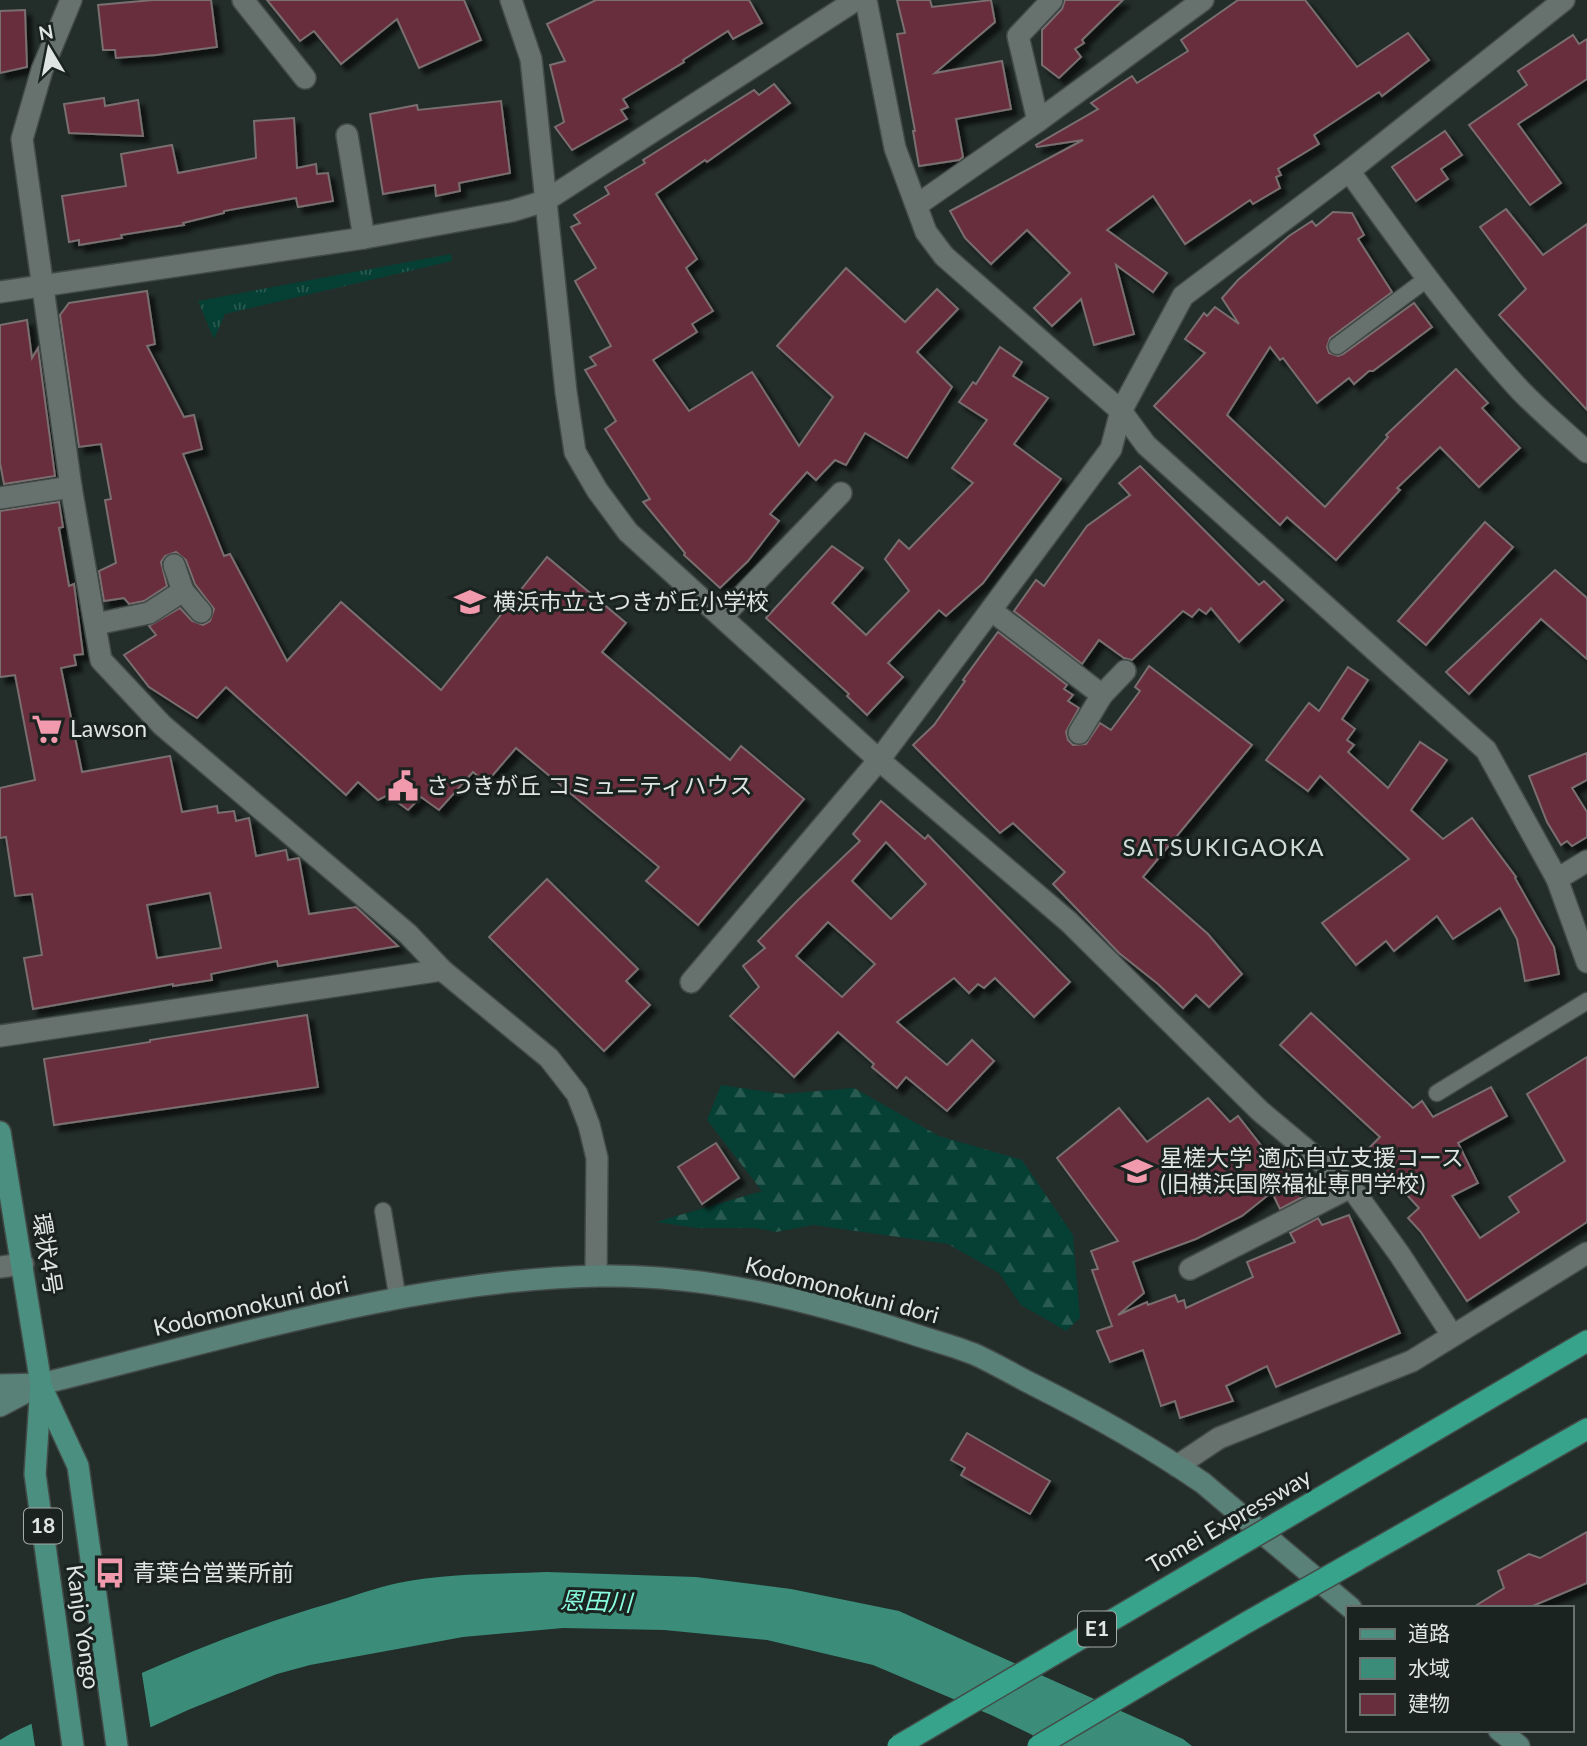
<svg xmlns="http://www.w3.org/2000/svg" width="1587" height="1746" viewBox="0 0 1587 1746" font-family="Lato,'Noto Sans JP',sans-serif">
	<style>
		.grass { fill: url(#grass-tufts) }
		.forest { fill: url(#forest-firs) }
		.water { fill: #3b8c78 }
		.pier { fill: #232d2a }
		.building { fill: #682e3d; stroke: #796e70; stroke-width: 2; fill-rule: evenodd; filter: url(#shadow) }
		.lines { fill: none; stroke-linecap: round; stroke-linejoin: round }
		.lane-casing { stroke: #434b48; stroke-width: 19 }
		.street-casing { stroke: #434b48; stroke-width: 24 }
		.secondary-casing { stroke: #434b48; stroke-width: 24 }
		.primary-casing { stroke: #434b48; stroke-width: 24 }
		.highway-casing { stroke: #434b48; stroke-width: 24 }
		.lane { stroke: #67726f; stroke-width: 16 }
		.street { stroke: #67726f; stroke-width: 21 }
		.secondary { stroke: #598177; stroke-width: 21 }
		.primary { stroke: #4a8f7f; stroke-width: 21 }
		.highway { stroke: #37a38a; stroke-width: 21 }
		.highway-bridge-casing { stroke: #434b48; stroke-width: 24; stroke-linecap: butt }
		.highway-bridge { stroke: #37a38a; stroke-width: 21 }
		.labels { text-anchor: middle; stroke-width: 6; stroke-linejoin: round; paint-order: stroke }
		.shield { fill: #1a2320; stroke: #a4aba8; stroke-width: 2 }
		.shield-label { font-size: 21px; font-weight: bold; fill: #dfe5e3 }
		.poi-label { font-size: 23px; fill: #dfe5e3; stroke: #1a2320; text-anchor: start }
		.street-label { font-size: 23px; fill: #dfe5e3; stroke: #1a2320 }
		.neighbourhood-label { font-size: 24px; letter-spacing: 2px; fill: #cfdbd7; stroke: #1a2320 }
		.water-label { font-size: 24px; font-style: italic; fill: #89fddf; stroke: #1a2320 }
	</style>
	<defs>
		<pattern id="grass-tufts" width="24" height="20" patternUnits="userSpaceOnUse" patternTransform="scale(1.75)"><rect width="24" height="20" fill="#063f34"/><path d="M3 7l-1-3M5 7V3M7 7l1-3M15 17l-1-3M17 17v-4M19 17l1-3" fill="none" stroke="#2a5b51"/></pattern>
		<pattern id="forest-firs" width="22" height="20" patternUnits="userSpaceOnUse" patternTransform="scale(1.75)"><rect width="22" height="20" fill="#063f34"/><path d="M5 1l3.5 6h-7zM16 11l3.5 6h-7z" fill="#2a5b51"/></pattern>
		<filter id="shadow"><feDropShadow dx="6" dy="6" stdDeviation="2" flood-color="#0009"/></filter>
	</defs>
	<rect width="100%" height="100%" fill="#232d2a"/>
	<polygon class="grass" points="451,254 452,261 225,314 214,339 198,301"/>
	<polygon class="forest" points="721,1085 782,1094 854,1088 939,1136 1022,1160 1073,1235 1080,1318 1066,1331 1021,1305 999,1273 948,1244 813,1225 776,1232 755,1228 697,1228 656,1222 762,1191 707,1120"/>
	<path class="water" d="M547,1572L696,1577L791,1589L899,1611L1183,1739L1192,1746H1055L991,1715L873,1665L767,1640L664,1630L563,1628L463,1637L310,1665L277,1674L188,1710L110,1746H0V1740L10,1734C117,1683 217,1636 331,1603C353,1596 375,1588 398,1583C446,1573 497,1574 547,1572Z"/>
	<polygon class="pier" points="141,1668 151,1731 119,1746 35,1746 31,1720"/>
	<g class="building">
		<polygon points="153,0 211,0 217,47 156,55 116,58 115,50 103,50 98,5"/>
		<polygon points="267,0 464,0 481,40 419,68 397,19 341,64 314,31 300,41"/>
		<polygon points="596,0 749,0 762,23 733,39 728,31 683,60 684,62 623,99 628,107 621,110 627,119 572,150 555,127 564,122 550,65 565,61 547,24"/>
		<polygon points="897,0 930,0 932,7 991,0 995,22 935,73 1002,61 1011,109 956,119 963,157 959,160 919,166 913,131 915,131 897,34 905,33"/>
		<polygon points="1065,0 1123,0 1082,40 1084,43 1075,49 1081,57 1059,78 1042,65 1042,30 1062,9"/>
		<polygon points="1238,0 1305,0 1357,67 1408,33 1429,60 1382,96 1379,92 1314,135 1319,144 1278,169 1281,175 1276,177 1280,188 1253,204 1250,200 1185,244 1153,196 1107,230 1167,273 1153,292 1116,265 1134,334 1094,345 1081,299 1052,326 1034,308 1070,273 1027,230 991,264 965,238 950,211 1083,140 1037,147 1036,145 1098,109 1091,103 1132,76 1137,83 1188,51 1181,40"/>
		<polygon points="25,10 27,67 0,73 0,11"/>
		<polygon points="1573,35 1579,44 1587,39 1587,79 1518,124 1561,183 1530,205 1469,125 1527,85 1518,71"/>
		<polygon points="774,84 790,103 707,162 705,160 656,194 697,259 686,268 713,311 692,324 697,332 653,360 689,411 752,372 799,446 833,397 777,346 846,268 905,322 937,289 958,309 917,352 952,387 907,458 865,433 846,465 835,460 816,480 807,472 770,514 779,521 748,561 720,588 684,555 685,553 643,502 650,499 605,429 616,421 585,370 596,365 590,357 611,346 575,281 596,268 571,227 580,223 574,215 609,194 605,187 645,163 643,160 754,90 759,95"/>
		<polygon points="104,98 105,106 138,100 143,136 69,133 64,104"/>
		<polygon points="501,101 510,173 459,183 460,191 436,196 435,185 383,194 370,114 417,105 418,110"/>
		<polygon points="294,118 297,168 316,164 317,174 328,173 333,201 298,207 296,198 224,211 224,213 183,223 184,225 121,235 122,238 79,245 79,240 69,242 62,196 126,186 121,154 172,145 178,173 256,158 254,121"/>
		<polygon points="1445,131 1462,155 1441,169 1448,179 1416,201 1392,167"/>
		<polygon points="1506,209 1543,255 1587,224 1587,410 1499,315 1526,289 1480,227"/>
		<polygon points="1333,212 1352,213 1364,235 1358,239 1392,292 1330,338 1327,347 1329,353 1338,356 1343,354 1414,303 1432,327 1373,371 1369,371 1354,384 1349,378 1317,403 1283,358 1280,360 1270,347 1227,415 1325,507 1388,437 1386,435 1456,369 1488,403 1482,408 1520,448 1479,487 1440,447 1397,488 1400,490 1336,560 1287,517 1280,525 1154,406 1205,353 1185,339 1204,313 1207,316 1215,307 1239,324 1222,298 1238,280 1289,236 1312,221 1316,226"/>
		<polygon points="147,291 155,344 147,346 184,417 194,415 202,449 183,454 224,556 230,554 287,661 341,602 441,690 547,557 626,623 602,652 730,760 741,746 804,799 698,925 646,881 659,867 516,748 486,783 473,772 439,810 421,797 408,810 388,795 378,800 358,782 346,795 226,687 197,718 149,687 124,655 156,635 149,626 180,608 192,621 203,625 210,621 214,609 195,584 186,560 176,552 165,556 161,562 167,586 144,601 129,604 124,598 104,601 99,571 116,563 105,500 111,499 101,444 79,447 60,315 69,303"/>
		<polygon points="27,320 32,358 38,348 55,476 4,484 0,463 0,325"/>
		<polygon points="1000,347 1022,362 1013,376 1048,398 1014,444 1061,479 983,583 946,616 939,610 888,663 903,677 867,715 847,696 849,694 766,618 832,546 863,568 832,603 866,635 909,591 885,559 899,540 909,549 973,483 952,468 987,420 959,402 973,382 976,384"/>
		<polygon points="1140,466 1259,585 1264,581 1283,600 1239,642 1211,608 1206,614 1199,609 1192,617 1183,611 1132,660 1124,658 1099,640 1082,664 1014,611 1036,580 1044,586 1087,526 1130,495 1119,483"/>
		<path d="M59,502L63,527L59,528L69,586L74,584L83,654L74,655L76,665L61,668L82,772L170,756L182,812L217,806L218,813L234,811L236,821L249,818L256,856L286,850L288,860L299,858L309,914L356,907L398,946L278,966L277,961L211,974L212,980L173,986V984L33,1009L24,958L42,955L32,894L15,896L6,837L0,838V788L35,780L15,675L0,677V511ZM210,893L221,948L157,958L147,905Z"/>
		<polygon points="1485,522 1513,547 1426,645 1398,621"/>
		<polygon points="1555,570 1587,598 1587,659 1541,619 1469,694 1446,672"/>
		<polygon points="998,632 1067,685 1064,689 1073,695 1068,701 1079,708 1066,732 1068,740 1073,745 1086,744 1100,723 1111,730 1140,691 1135,687 1149,666 1252,745 1143,877 1208,934 1242,974 1209,1007 1196,995 1183,1008 1158,984 1119,953 1053,884 1065,872 1013,823 1000,833 913,745 934,725 965,681 963,680"/>
		<polygon points="1348,667 1368,680 1342,719 1355,729 1347,740 1354,745 1348,752 1388,788 1420,742 1447,760 1411,810 1443,839 1472,818 1516,877 1515,878 1554,947 1559,974 1525,981 1517,939 1500,908 1453,939 1437,916 1394,951 1386,941 1356,965 1322,923 1409,859 1320,776 1308,791 1266,760 1309,703 1319,711"/>
		<polygon points="1587,753 1587,780 1572,788 1587,812 1587,837 1572,846 1567,841 1561,845 1547,822 1529,776"/>
		<path d="M881,801L925,839L928,835L1070,982L1034,1017L995,978L984,988L978,984L969,993L954,978L897,1022L947,1065L972,1040L994,1061L947,1111L906,1077L897,1088L872,1067L874,1064L838,1032L794,1077L730,1016L759,987L743,966L765,948L758,941L797,901L860,841L853,834ZM886,842L926,884L891,919L852,881ZM828,922L875,964L842,997L796,956Z"/>
		<polygon points="547,879 638,969 626,981 650,1005 604,1051 489,937"/>
		<polygon points="1311,1013 1413,1108 1422,1101 1433,1117 1491,1087 1507,1116 1458,1143 1478,1183 1452,1196 1480,1238 1519,1212 1509,1197 1565,1161 1527,1094 1587,1057 1587,1222 1467,1301 1421,1232 1408,1218 1419,1208 1370,1155 1373,1152 1369,1148 1380,1137 1280,1045"/>
		<polygon points="307,1015 318,1087 54,1125 44,1059 150,1042 150,1040"/>
		<polygon points="1208,1098 1230,1122 1238,1116 1278,1167 1292,1160 1308,1194 1280,1209 1272,1192 1242,1216 1196,1239 1133,1262 1144,1293 1118,1315 1147,1302 1148,1305 1175,1295 1178,1302 1184,1300 1186,1308 1253,1277 1247,1262 1295,1242 1290,1233 1318,1218 1322,1225 1349,1215 1400,1333 1276,1387 1267,1366 1226,1386 1233,1401 1180,1418 1175,1401 1161,1406 1143,1350 1110,1362 1097,1331 1112,1326 1092,1270 1098,1269 1091,1251 1118,1241 1057,1158 1119,1108 1147,1142"/>
		<polygon points="716,1143 739,1178 702,1204 678,1167"/>
		<polygon points="967,1433 1050,1481 1030,1514 961,1475 965,1468 951,1460"/>
		<polygon points="1587,1532 1587,1583 1528,1608 1472,1608 1504,1588 1498,1571 1529,1554 1540,1558"/>
	</g>
	<g class="lines">
		<g class="lane-casing">
			<g id="lane">
				<polyline points="1337,346 1428,278"/>
				<polyline points="1437,1093 1587,1001"/>
				<polyline points="383,1211 398,1300"/>
			</g>
		</g>
		<g class="street-casing">
			<g id="street">
				<polyline points="71,0 42,70 22,139 71,487 101,660 162,725 408,934 442,970 549,1058 577,1094 589,1125 597,1158 596,1276"/>
				<polyline points="243,0 305,78"/>
				<polyline points="511,0 531,59 566,392 575,452 597,490 628,532 879,760 1069,922 1260,1111 1351,1187 1400,1255 1452,1335"/>
				<polyline points="866,0 895,148 926,232 944,256 1121,411 1146,445 1486,750 1557,879 1587,962"/>
				<polyline points="1038,121 1018,36 1052,0"/>
				<polyline points="347,135 364,238"/>
				<path d="M1349,171C1403,246 1457,322 1520,390C1541,412 1565,432 1587,452"/>
				<polyline points="917,205 1038,121 1203,0"/>
				<polyline points="0,292 364,238 512,211 545,201 856,0"/>
				<polyline points="0,498 71,487"/>
				<polyline points="183,591 201,612"/>
				<polyline points="992,611 1102,695"/>
				<polyline points="723,616 841,493"/>
				<polyline points="96,624 149,613 183,591 174,565"/>
				<polyline points="1079,733 1102,695 1125,671"/>
				<polyline points="1557,879 1587,861"/>
				<polyline points="691,982 879,760 1111,449 1121,411 1183,296 1349,171 1564,0"/>
				<polyline points="0,1036 442,970"/>
				<polyline points="0,1267 23,1264"/>
				<polyline points="1190,1269 1351,1187"/>
				<polyline points="1177,1466 1219,1438 1412,1361 1587,1253"/>
			</g>
		</g>
		<g class="secondary-casing">
			<g id="secondary">
				<path d="M0,1385L41,1384C222,1340 410,1280 598,1276C703,1274 805,1299 904,1331C927,1339 951,1345 974,1354C994,1363 1014,1375 1034,1385C1092,1414 1149,1446 1203,1483L1351,1608"/>
				<polyline points="0,1406 36,1387"/>
				<polyline points="1499,1730 1519,1746"/>
			</g>
		</g>
		<g class="primary-casing">
			<g id="primary">
				<polyline points="0,1132 41,1384 35,1474 73,1746"/>
				<polyline points="41,1386 78,1466 117,1746"/>
			</g>
		</g>
		<g class="highway-casing">
			<g id="highway">
				<polyline points="1296,1512 1587,1341"/>
				<polyline points="1357,1560 1587,1429"/>
			</g>
		</g>
		<use href="#lane" class="lane"/>
		<use href="#street" class="street"/>
		<use href="#secondary" class="secondary"/>
		<use href="#primary" class="primary"/>
		<use href="#highway" class="highway"/>
		<g class="highway-bridge-casing">
			<g id="highway-bridge">
				<polyline points="898,1746 1296,1512"/>
				<polyline points="1038,1746 1244,1624 1357,1560"/>
			</g>
		</g>
		<use href="#highway-bridge" class="highway-bridge"/>
	</g>
	<defs>
		<g id="school-bare" transform="scale(2.415)"><path d="M0-5L7-2L0 1L-7-2ZM-4 1L0 2.5L4 1V4Q0 6-4 4Z" fill="#f29aad" stroke="#1a2320" stroke-width="2.5" paint-order="stroke"/></g>
		<g id="supermarket-bare" transform="scale(2.415)"><path d="M-6-5.5h2.5l.6 2H6L4.5 2H-2.5L-4.4-4H-6ZM-1.5 3.2a1.3 1.3 0 1 0 .1 0ZM3 3.2a1.3 1.3 0 1 0 .1 0Z" fill="#f29aad" stroke="#1a2320" stroke-width="2.5" paint-order="stroke"/></g>
		<g id="civic-bare" transform="scale(2.415)"><path d="M-.6-6.5H3V-4.5H.6V-3L4-1V1h2V6H-6V1h2V-1L-.6-3ZM-1.2 2.5V6h2.4V2.5Z" fill="#f29aad" stroke="#1a2320" stroke-width="2.5" paint-order="stroke"/></g>
		<g id="university-bare" transform="scale(2.415)"><path d="M0-5L7-2L0 1L-7-2ZM-4 1L0 2.5L4 1V4Q0 6-4 4Z" fill="#f29aad" stroke="#1a2320" stroke-width="2.5" paint-order="stroke"/></g>
		<g id="bus-bare" transform="scale(2.415)"><path d="M-5-6H5V4H4V6H2V4H-2V6H-4V4H-5ZM-3.5-4V0h7V-4ZM-3.5 1.2v1.5H-2V1.2ZM2 1.2v1.5H3.5V1.2Z" fill="#f29aad" stroke="#1a2320" stroke-width="2.5" paint-order="stroke"/></g>
	</defs>
	<g fill-rule="evenodd">
		<use href="#school-bare" x="470" y="602"/>
		<use href="#supermarket-bare" x="47" y="729"/>
		<use href="#civic-bare" x="403" y="786"/>
		<use href="#university-bare" x="1137" y="1171"/>
		<use href="#bus-bare" x="110" y="1573"/>
	</g>
	<g class="labels">
		<g class="shield">
			<rect x="24" y="1508.5" width="38" height="35" rx="5"/>
			<rect x="1078" y="1611.5" width="38" height="35" rx="5"/>
		</g>
		<g class="shield-label">
			<text x="43" y="1533">18</text>
			<text x="1097" y="1636">E1</text>
		</g>
		<g class="poi-label">
			<text x="493" y="610">横浜市立さつきが丘小学校</text>
			<text x="70" y="737">Lawson</text>
			<text x="426" y="794">さつきが丘 コミュニティハウス</text>
			<text x="1160" y="1166">星槎大学 適応自立支援コース<tspan x="1160" dy="26">(旧横浜国際福祉専門学校)</tspan></text>
			<text x="133" y="1581">青葉台営業所前</text>
		</g>
		<g class="street-label">
			<text transform="translate(47 1254) rotate(81)" y="8">環状4号</text>
			<text transform="translate(842 1290) rotate(15)" y="8">Kodomonokuni dori</text>
			<text transform="translate(251 1306) rotate(-13)" y="8">Kodomonokuni dori</text>
			<text transform="translate(1229 1521) rotate(-30)" y="8">Tomei Expressway</text>
			<text transform="translate(83 1627) rotate(82)" y="8">Kanjo Yongo</text>
		</g>
		<g class="neighbourhood-label">
			<text x="1224" y="856">SATSUKIGAOKA</text>
		</g>
		<g class="water-label">
			<text transform="translate(596 1602) rotate(2)" y="8">恩田川</text>
		</g>
	</g>
	<rect x="1346" y="1606" width="228" height="126" fill="#1a2320" stroke="#69716e" stroke-width="2"/>
	<rect x="1360" y="1629" width="35" height="10" fill="#4a8f7f" stroke="#69716e" stroke-width="2"/>
	<text x="1408" y="1641" font-size="21" fill="#dfe5e3">道路</text>
	<rect x="1360" y="1658" width="35" height="21" fill="#3b8c78" stroke="#69716e" stroke-width="2"/>
	<text x="1408" y="1676" font-size="21" fill="#dfe5e3">水域</text>
	<rect x="1360" y="1694" width="35" height="21" fill="#682e3d" stroke="#69716e" stroke-width="2"/>
	<text x="1408" y="1711" font-size="21" fill="#dfe5e3">建物</text>
	<g transform="translate(49 49) rotate(350)" stroke="#1a2320" stroke-width="5" paint-order="stroke">
	<path d="M0-5L12 26L0 18L-12 26Z" fill="#dfe5e3"/>
	<text y="-10" font-size="19" font-weight="bold" text-anchor="middle" fill="#dfe5e3">N</text>
	</g>
</svg>
